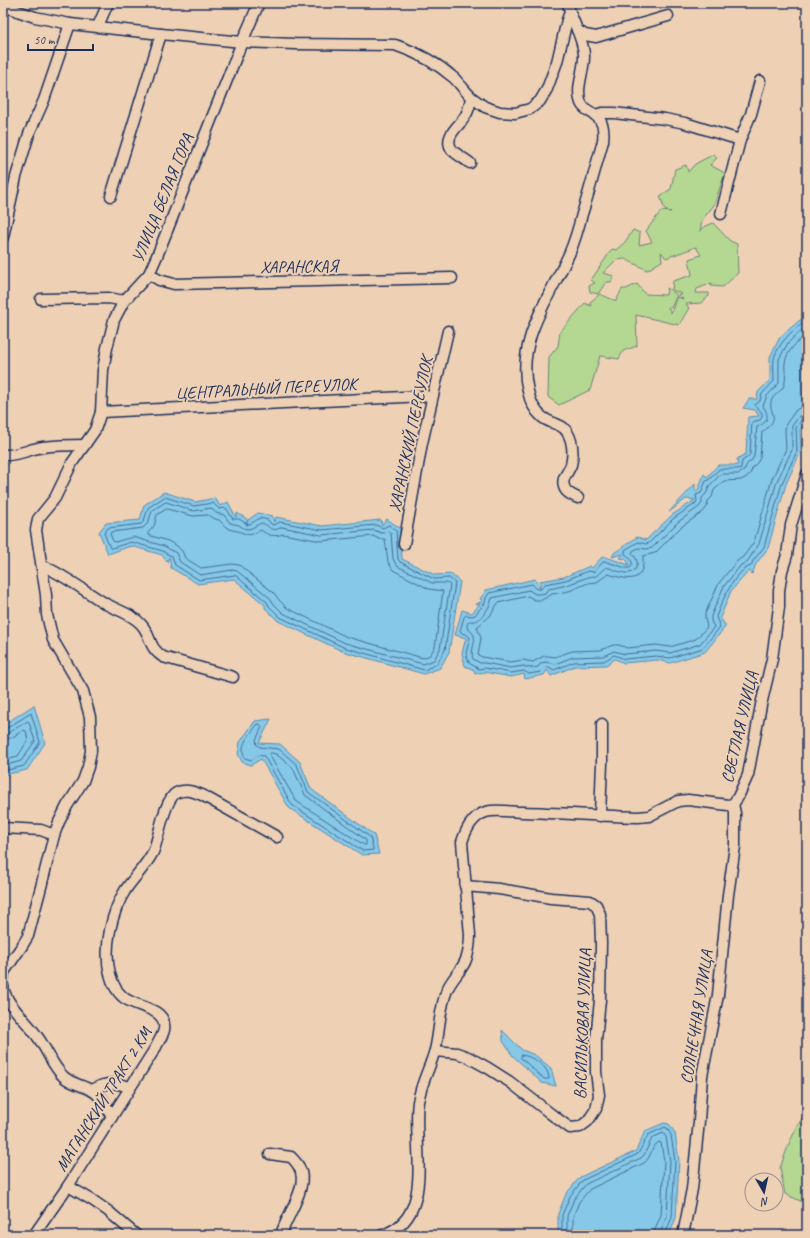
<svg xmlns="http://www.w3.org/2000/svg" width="810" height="1238" viewBox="0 0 810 1238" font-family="Caveat,sans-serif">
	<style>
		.green { fill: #b4d792; stroke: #688378 }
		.water { fill: #86c8e7; stroke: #5b8bb0 }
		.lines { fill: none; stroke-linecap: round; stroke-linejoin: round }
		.shore { stroke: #466c95; stroke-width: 1 }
		.minor-casing { stroke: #1b2f5e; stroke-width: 13 }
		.minor { stroke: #eed1b5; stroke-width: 10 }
		.labels { text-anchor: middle; stroke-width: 4; stroke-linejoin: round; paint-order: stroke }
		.street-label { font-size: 17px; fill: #1b2f5e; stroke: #eed1b5 }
	</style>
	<rect width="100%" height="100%" fill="#eed1b5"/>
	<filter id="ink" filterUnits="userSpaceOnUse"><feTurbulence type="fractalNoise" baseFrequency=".025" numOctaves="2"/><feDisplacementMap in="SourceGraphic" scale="8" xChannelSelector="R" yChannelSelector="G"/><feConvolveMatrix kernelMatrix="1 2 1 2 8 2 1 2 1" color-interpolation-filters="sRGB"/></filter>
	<g filter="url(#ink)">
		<g class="green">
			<polygon points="714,154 717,158 710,165 725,173 714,205 702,220 700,232 702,228 713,223 730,241 737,244 738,273 723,287 711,286 712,283 697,289 695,293 709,293 709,296 701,303 686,304 689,308 679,325 636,315 637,346 623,351 619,359 600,356 590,390 559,405 548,397 549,357 558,346 560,332 585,303 591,306 590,302 600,294 616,301 622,289 626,289 637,284 645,294 666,295 667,288 677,295 671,308 668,307 671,313 677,297 683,299 678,295 682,294 672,290 673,281 692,275 689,259 701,255 696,247 666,258 661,252 662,261 647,270 625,259 616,260 603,273 614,276 611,282 606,282 598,294 590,292 589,286 595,283 591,280 612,249 616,250 625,242 633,230 640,233 639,245 652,242 646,231 661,211 671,212 665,210 660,196 671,189 675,169 686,165 688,172 695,164"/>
			<polygon points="807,1108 807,1204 785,1194 780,1168 790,1141"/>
		</g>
		<g class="water">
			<polygon points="807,318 807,420 800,430 801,451 786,484 768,548 756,564 752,574 749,571 731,591 720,618 726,626 705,652 670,663 657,660 624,663 615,659 606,665 575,666 551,676 547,670 544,675 525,679 524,674 511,677 484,672 475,674 474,670 465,666 462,653 466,638 455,635 462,610 472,613 480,604 476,604 483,601 480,599 486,590 535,579 540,588 540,581 564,577 590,566 592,568 603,556 629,565 626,559 620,558 623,554 612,557 614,553 637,537 646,540 672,515 695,500 686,499 669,512 695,484 695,490 698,490 704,474 707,477 718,465 738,465 737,459 746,454 748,417 759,416 755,410 743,408 749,399 757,399 758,392 770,380 770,357 780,337 800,320"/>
			<polygon points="164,492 195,502 215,498 220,506 228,502 236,517 237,513 247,519 247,526 248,520 258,513 272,516 274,522 276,517 322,526 381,520 382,525 387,519 400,528 402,559 435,575 451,574 460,582 449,652 440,668 424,674 342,651 278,621 265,608 265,605 234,579 198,584 171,568 169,557 167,562 162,555 131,546 108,554 99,532 106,523 140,520 144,505"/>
			<polygon points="34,705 45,743 27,770 3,775 3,725"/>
			<polygon points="271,719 259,743 280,744 300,762 311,789 374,835 379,854 362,855 289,808 261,759 251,765 242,762 238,754 240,742 255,721"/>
			<polygon points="502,1030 522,1050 535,1055 551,1068 556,1086 542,1083 512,1055 503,1041"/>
			<polygon points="664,1123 669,1124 675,1133 679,1160 676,1218 669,1235 558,1235 558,1214 566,1194 580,1177 636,1151 645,1131"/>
		</g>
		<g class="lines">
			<g class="shore">
				<path d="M807,322C795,325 776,347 774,359C773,366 774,374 774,381L762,394L760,401L755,405L762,413V417L760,420L752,422L750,454L748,457L742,461L741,468L737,469H719L710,479L706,481L701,493L696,495L697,501L695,504L674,518L649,543L646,544L638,542L625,550V554C630,557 635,563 630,568H626L604,561L594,572L588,571L566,580L545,584L541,589H537L532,584L489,593L486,598L485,603L475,615L472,616L466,615L464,617L460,631C463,635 468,633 470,638L466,653L469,663L479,669L485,668L511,673L524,671L529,674L541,672L546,667H549L554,670L574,662L604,661L614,655L625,659L656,656L670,658L703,648L720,627L716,617C721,603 735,570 751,566L753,561L764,547L782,483L797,451L796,428L802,419L807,418"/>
				<path d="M807,327L804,328L788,343L779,359V383L767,396L763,406C770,417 768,422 757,427L754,456L752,460L747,464L744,471L738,474H721L710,485L706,494L702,498V503L699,507L678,522L652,548L646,549L638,548L633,551L632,553C636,558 639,562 636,568C630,579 614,569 606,567L596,576L588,577L567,585L549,589L545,593L541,594H535L529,590L492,598C490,606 484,618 475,621C473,622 470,620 468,622C467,623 467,627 467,628C482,638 469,646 473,659L480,663H485L511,668L523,666L531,668L538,667L541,663L546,662L555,664L573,657L603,656L614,651L625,654L656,651L670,653L700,644L714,627L711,621V616L724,586L741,565L747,562L759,544L777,481L792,450V426L800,415L807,413"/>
				<path d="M807,333C799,341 786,351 785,363C784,370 787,378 784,385C782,391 775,394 772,399C766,412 784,417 762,432L760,458L757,463L753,467L750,474L745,478L741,480L724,481L714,490L712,497L708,501L707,507L703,512L681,527L655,553L643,556C643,559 643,562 643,565C640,586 620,577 608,574L597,582L588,583L569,591L552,594L542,600H535L528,596L498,603L490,616L477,627L481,638L478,655L482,657L511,662L523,660L533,662L544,656H549L555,657L572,651L601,650L613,645H619L627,648L656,645L670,647L696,639L707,627L705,619V614L719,583L737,561L743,557L754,542L772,479L786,449L785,430L786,424L796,410L801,407H807"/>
				<polygon points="165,497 194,506 213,503 219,509 226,508 233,519 239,519 247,524 250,524 260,518 268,520 271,524 273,525 280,522 322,530 376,525 383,528 389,525 396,530 398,559 400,562 434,579 449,578 455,583 445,650 437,664 424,670 343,647 280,617 269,606 267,602 235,575 199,580 175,565 172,556 167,554 163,551 131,542 112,548 110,548 104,533 108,528 141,524 144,521 148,508"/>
				<path d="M166,502L194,511L211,508L216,513L224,515L230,523L239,525L243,528L248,529L252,528L261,523C271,525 269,534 282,527L321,535L374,530L381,533L390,532L391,533L393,559L397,566L432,583H447L450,585L440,649L434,660L423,664L345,643L283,613L274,604L270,598L237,571L232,570L200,575L180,562L176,553L164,546L133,537L115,542L113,541L110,534L111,532L143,528L148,523L152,511Z"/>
				<path d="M167,509L193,516L208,515C212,518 215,519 219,520C222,522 223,525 226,527C229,530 233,530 238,531C250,536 249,536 261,530C269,536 274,537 283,534L321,541L373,536L379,539H385L388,562L393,570L429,589L443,591L435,647L430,655L423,658L347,637L287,608L279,600L274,593L239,565L232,564L201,568L185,558L182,551L177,546L168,541L148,535V533L154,526L157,515Z"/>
				<path d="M260,724L262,727L256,740L257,745L260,747L279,749L297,765L308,792L370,837L373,848V850L363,851L292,805L264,756L259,755L251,760L245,758C238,745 250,735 257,725Z"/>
				<polyline points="3,728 7,728 31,713 40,742 24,766 3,771"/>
				<polyline points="3,733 8,733 28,721 29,722 35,741 21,761 3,766"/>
				<polyline points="3,739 11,738 24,730 26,731 28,740 18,756 3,760"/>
				<polygon points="272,753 276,754 293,768 305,795 366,840 366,845 364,845 296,801 270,756 270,754"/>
				<path d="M522,1055C533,1057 549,1066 549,1079H544L521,1058Z"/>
				<polyline points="562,1235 562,1215 570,1196 583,1180 638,1154 648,1135 665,1127 667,1128 671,1135 675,1161 672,1217 665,1235"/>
				<polyline points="567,1235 567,1216 574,1199 586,1184 641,1158 644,1155 652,1138 663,1133 666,1137 670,1161 667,1216 661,1231 660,1235"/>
				<path d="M573,1235V1217L579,1202L590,1189L644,1163C651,1158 652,1145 659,1142L661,1143L664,1161L661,1215L655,1229L654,1235"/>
			</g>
			<g class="minor-casing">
				<g id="minor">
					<path d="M3,6L35,17L70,24L161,34L242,42L295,44L395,45C416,52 437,63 454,78C460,84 465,91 471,97C470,105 469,111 464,118C458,127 443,137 452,150C457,155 465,159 470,163"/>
					<path d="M570,12C575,26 583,40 584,54C585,70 575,88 581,103C584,110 590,111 595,115C604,122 604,131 603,141C596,165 590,190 582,214C579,226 575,240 570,252C551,296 515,340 528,391C530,401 534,410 542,417C555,427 565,421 571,441C573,449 573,457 571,465C569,470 566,474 564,478C561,490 569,494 578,498"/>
					<polyline points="98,26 108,3"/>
					<polyline points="577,30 585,35 596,37 668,16"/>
					<polyline points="471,97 485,107 500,112 515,113 530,109 540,101 547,89 557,62 567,20 570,12 568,3"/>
					<polyline points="595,115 602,113 614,113 665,119 685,123 740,140 751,114 760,81"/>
					<polyline points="111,196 161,34"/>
					<polyline points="721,214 740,140"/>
					<polyline points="3,237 16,177 29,134 44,100 70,24"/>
					<polyline points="149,274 159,280 174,284 452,278"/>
					<polyline points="41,299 109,298 124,301"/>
					<polyline points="101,412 424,396 432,397"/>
					<path d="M3,455C18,456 29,449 43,447C57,445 71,445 85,445"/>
					<polyline points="404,544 422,443 448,331"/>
					<path d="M42,565C65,576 85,591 106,604C117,610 132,614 141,624C152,636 147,646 163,657L233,677"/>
					<polyline points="600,816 602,763 602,724"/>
					<polyline points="3,828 41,830 54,835"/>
					<polyline points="3,979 4,972 22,946 28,936 41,887 54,835 59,822 67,806 83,781 88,767 91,751 90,717 83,691 53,640 47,615 46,595 36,530 38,519 55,498 72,463 95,430 101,412 103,370 107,348 114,320 124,301 149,274 157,256 242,42 259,3"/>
					<path d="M3,986C5,1004 27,1021 37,1036C47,1049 52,1066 64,1077C72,1084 82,1085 91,1090C102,1096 107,1107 112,1117"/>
					<polyline points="435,1051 457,1053 468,1057 488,1068 510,1082 551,1114 570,1128 580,1127 588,1121 596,1109 599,1095 596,1072 596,1040 600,1000 601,943 600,914 596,905 590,901 551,898 499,889 465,886"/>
					<path d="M92,1090C106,1082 114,1082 129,1087"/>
					<path d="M270,1154L291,1157C294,1160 297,1163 299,1167C310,1186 286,1216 281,1235"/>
					<polyline points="68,1186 92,1200 108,1211 136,1235"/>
					<path d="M34,1235L68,1186L156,1047C159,1040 166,1032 164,1024C162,1007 134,1007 123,997C116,991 112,982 110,974C103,947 112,911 126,889C135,876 146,866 153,852C159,838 164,800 176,793C185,788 194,792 202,795L277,837"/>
					<path d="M382,1235C437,1218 412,1144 418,1102C421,1083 430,1068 435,1050C440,1030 439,1009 447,990C451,980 460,972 465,962C469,953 470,945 470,935L462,842C466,829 473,816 486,812C497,809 512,812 523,812C562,813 600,816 638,817L649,816L678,801L688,800L728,805L733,804L738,797L748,775L761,705L772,659L779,607V591L782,571L787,555L791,525L807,474"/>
					<polyline points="683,1235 692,1189 699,1121 702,1076 718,995 728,895 735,846 735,813 733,804"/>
				</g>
			</g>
			<use href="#minor" class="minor"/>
		</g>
	</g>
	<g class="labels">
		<g class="street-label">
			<text transform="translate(162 198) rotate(-68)" y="6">УЛИЦА БЕЛАЯ ГОРА</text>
			<text transform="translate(299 266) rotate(-1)" y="6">ХАРАНСКАЯ</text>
			<text transform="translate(266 388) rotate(-3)" y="6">ЦЕНТРАЛЬНЫЙ ПЕРЕУЛОК</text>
			<text transform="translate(410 434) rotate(-78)" y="6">ХАРАНСКИЙ ПЕРЕУЛОК</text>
			<text transform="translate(739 727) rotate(-77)" y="6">СВЕТЛАЯ УЛИЦА</text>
			<text transform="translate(696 1017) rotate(-81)" y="6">СОЛНЕЧНАЯ УЛИЦА</text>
			<text transform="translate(582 1024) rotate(-88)" y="6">ВАСИЛЬКОВАЯ УЛИЦА</text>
			<text transform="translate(103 1099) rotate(-58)" y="6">МАГАНСКИЙ ТРАКТ 2 КМ</text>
		</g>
	</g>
	<rect width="810" height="1238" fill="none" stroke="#eed1b5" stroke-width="16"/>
	<rect x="8" y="8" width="794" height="1222" fill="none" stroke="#1b2f5e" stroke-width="1.5" filter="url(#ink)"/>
	<g transform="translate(764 1192) rotate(171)"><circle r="19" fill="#eed1b5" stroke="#9a9092"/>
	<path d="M0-3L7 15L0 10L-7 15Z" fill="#1b2f5e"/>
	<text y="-6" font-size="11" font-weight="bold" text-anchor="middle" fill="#1b2f5e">N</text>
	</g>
	<path d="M28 44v6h65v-6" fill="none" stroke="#1b2f5e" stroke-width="2"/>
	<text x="34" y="44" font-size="12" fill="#1b2f5e" stroke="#eed1b5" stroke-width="3" paint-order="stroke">50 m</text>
</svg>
